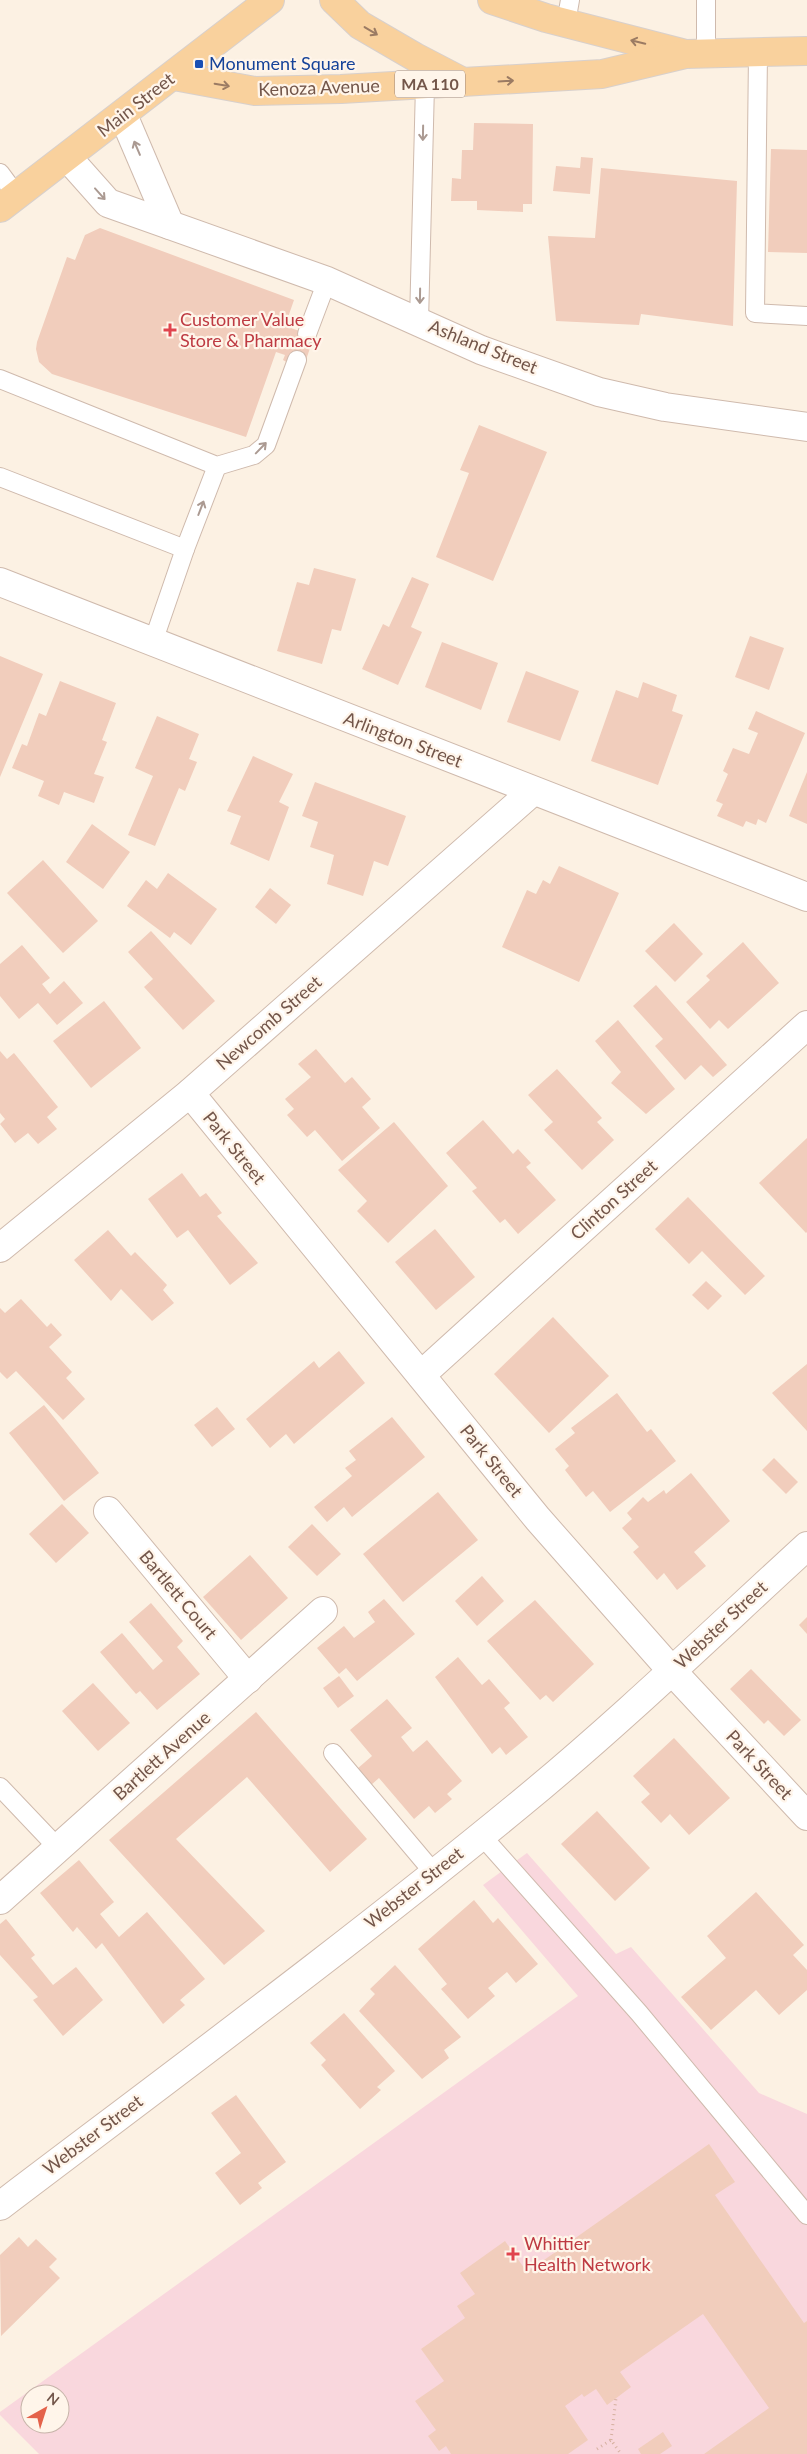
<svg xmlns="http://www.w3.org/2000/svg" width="807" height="2454" viewBox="0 0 807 2454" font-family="Lato,sans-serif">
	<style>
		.medical { fill: #f9d7dd; fill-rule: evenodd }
		.building { fill: #f1cdbc }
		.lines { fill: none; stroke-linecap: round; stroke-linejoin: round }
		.lane-casing { stroke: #cfbaad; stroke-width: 20 }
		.street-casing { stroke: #cfbaad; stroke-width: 30 }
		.primary-casing { stroke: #d8d0cc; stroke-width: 30 }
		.path { stroke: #d5b09f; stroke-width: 3; stroke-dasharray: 1 4; stroke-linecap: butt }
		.lane { stroke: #fff; stroke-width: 18 }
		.street { stroke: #fff; stroke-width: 28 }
		.primary { stroke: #f9d19d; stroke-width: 28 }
		.oneway { stroke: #9b7b63 }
		.oneway2 { stroke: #ab9a92 }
		.transit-dot { fill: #1a4fb4; stroke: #fff5ea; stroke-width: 2 }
		.health-dot { fill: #e0444e; stroke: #fff5ea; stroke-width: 2 }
		.labels { text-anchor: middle; stroke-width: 4.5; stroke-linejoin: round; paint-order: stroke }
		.shield { fill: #fff5ea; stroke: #9d867a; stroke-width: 1 }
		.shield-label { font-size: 16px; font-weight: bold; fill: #73564a }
		.transit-label { font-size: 18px; fill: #164399; stroke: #fff5ea; text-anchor: start }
		.street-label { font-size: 18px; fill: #73564a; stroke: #fff5ea }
		.health-label { font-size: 18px; fill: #be3a42; stroke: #fff5ea; text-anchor: start }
	</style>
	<rect width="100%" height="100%" fill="#fcf1e3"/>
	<path class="medical" d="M527,1853L616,1954L631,1947L759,2093L807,2114V2454H39L0,2415V2412L578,1996L483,1885ZM30,2394H60V2424H30Z"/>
	<g class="building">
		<polygon points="474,123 533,124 532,204 523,204 523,212 477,210 477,201 451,201 452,178 461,179 462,150 473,150"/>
		<polygon points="771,149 807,150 807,253 768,252"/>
		<polygon points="581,157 593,158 590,194 553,191 556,166 580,168"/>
		<polygon points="601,168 737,181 733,326 641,314 639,325 556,321 548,236 595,238"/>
		<polygon points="100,228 294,300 285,326 314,336 305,363 290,364 283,360 285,355 276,352 246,437 52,374 39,362 36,349 37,342 67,257 75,260 85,235"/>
		<polygon points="479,425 547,452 493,581 436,557 469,473 460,470"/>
		<polygon points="314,568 356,579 341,631 332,629 322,664 277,651 297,582 309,585"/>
		<polygon points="412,577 429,584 411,627 422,632 398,685 362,669 383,624 389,627"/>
		<polygon points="750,636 784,648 769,690 735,677"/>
		<polygon points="442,642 498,663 481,710 425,687"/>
		<polygon points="0,656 43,674 0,777"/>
		<polygon points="526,671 579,691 560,741 507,722"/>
		<polygon points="60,681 116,703 102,740 107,742 94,774 104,777 94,803 64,792 59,805 38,796 44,781 12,768 22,744 27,746 39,713 46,716"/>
		<polygon points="643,682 677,695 672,711 683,715 658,785 591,761 616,690 638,698"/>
		<polygon points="756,711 805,733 766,823 758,819 756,825 746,821 743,827 717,816 723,804 716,801 728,774 723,771 733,748 749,754 758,733 748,729"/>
		<polygon points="157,716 199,734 189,759 197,762 185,791 179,788 155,846 128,835 153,776 135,768"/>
		<polygon points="253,756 293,774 279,802 289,807 269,861 230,844 241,816 227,811"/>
		<polygon points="807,772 807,824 789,816"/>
		<polygon points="315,782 406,816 388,866 374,861 363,896 327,884 334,855 310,847 318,822 302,816"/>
		<polygon points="92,824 130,852 103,889 66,862"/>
		<polygon points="43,860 98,921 63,953 7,893"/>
		<polygon points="559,866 619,893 579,982 502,947 527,890 536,894 543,880 550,884"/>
		<polygon points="168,873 217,909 191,945 174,932 170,938 127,906 146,880 157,889"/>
		<polygon points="270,888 291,905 276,924 255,907"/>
		<polygon points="674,923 703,954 675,982 645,951"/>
		<polygon points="151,931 215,1001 183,1030 144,987 153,979 128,952"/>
		<polygon points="743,942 779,983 728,1029 719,1020 710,1029 686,1002 710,980 706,976"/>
		<polygon points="22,945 50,978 42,984 50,994 64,981 83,1003 57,1025 38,1003 19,1019 0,996 0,964"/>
		<polygon points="656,985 727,1065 713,1077 701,1065 685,1080 655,1046 663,1039 633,1006"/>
		<polygon points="104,1001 141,1048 91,1088 53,1041"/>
		<polygon points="618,1020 675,1089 646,1114 611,1083 621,1072 595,1041"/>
		<polygon points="316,1049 345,1083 352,1077 371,1099 362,1107 380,1128 342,1161 315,1130 307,1137 287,1115 294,1109 285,1099 311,1077 298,1064"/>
		<polygon points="0,1051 7,1059 14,1053 58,1107 47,1117 57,1129 38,1144 28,1133 15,1143 0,1124 5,1119 0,1113"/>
		<polygon points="557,1069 602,1118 597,1122 614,1140 582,1170 544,1130 553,1122 528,1095"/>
		<polygon points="483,1120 513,1154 518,1149 531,1163 526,1167 556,1200 518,1234 505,1219 500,1223 472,1191 477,1188 446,1153"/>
		<polygon points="394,1122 448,1186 388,1243 357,1211 367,1201 338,1170"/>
		<polygon points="807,1138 807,1232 806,1233 759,1183"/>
		<polygon points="182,1173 200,1197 206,1193 222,1213 217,1216 258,1263 230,1285 188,1230 177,1238 148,1199"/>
		<polygon points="688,1197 765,1276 745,1295 702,1251 689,1264 655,1229"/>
		<polygon points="435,1229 475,1277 436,1310 395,1262"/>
		<polygon points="108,1230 131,1256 135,1252 167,1285 163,1290 174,1303 152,1321 121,1289 111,1301 74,1260"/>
		<polygon points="706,1281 722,1296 708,1310 692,1295"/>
		<polygon points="21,1299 47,1327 51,1323 62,1335 49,1347 72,1372 66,1378 85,1399 63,1420 16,1371 7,1379 0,1372 0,1308 5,1313"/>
		<polygon points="553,1317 609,1376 549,1433 494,1374"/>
		<polygon points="339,1351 365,1383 294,1444 286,1434 270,1448 246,1419 314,1361 319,1368"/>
		<polygon points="807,1364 807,1431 772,1393"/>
		<polygon points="617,1393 647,1432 651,1429 676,1461 610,1512 593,1491 586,1497 565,1470 569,1466 555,1449 575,1433 571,1428"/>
		<polygon points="44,1405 99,1473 64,1501 9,1433"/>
		<polygon points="217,1407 235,1429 212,1447 194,1425"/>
		<polygon points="392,1417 425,1457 352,1517 344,1507 327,1522 314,1507 352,1476 345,1468 356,1460 349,1451"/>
		<polygon points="774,1458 798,1482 786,1494 762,1470"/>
		<polygon points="691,1473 730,1521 694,1552 706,1566 677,1590 664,1573 657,1580 633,1552 639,1547 622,1528 632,1519 627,1513 643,1497 648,1502 664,1490 666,1494"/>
		<polygon points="438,1492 478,1540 403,1602 363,1554"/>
		<polygon points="62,1504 89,1533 56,1563 29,1534"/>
		<polygon points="312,1524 341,1554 317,1576 288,1547"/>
		<polygon points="250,1555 288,1598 241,1640 203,1597"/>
		<polygon points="482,1576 504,1601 477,1626 455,1601"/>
		<polygon points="384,1599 415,1634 357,1681 346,1668 339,1674 317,1648 344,1626 354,1638 375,1622 368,1612"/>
		<polygon points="535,1600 594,1664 553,1702 546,1695 540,1700 487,1641"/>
		<polygon points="151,1603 183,1641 177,1647 200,1674 157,1710 140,1691 136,1694 100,1652 122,1633 153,1670 163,1661 129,1622"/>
		<polygon points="807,1617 807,1634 799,1625"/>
		<polygon points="458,1657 482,1685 489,1679 510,1703 504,1708 528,1737 506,1755 500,1747 492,1754 435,1677"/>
		<polygon points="751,1669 801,1720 784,1736 768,1720 764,1724 730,1689"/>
		<polygon points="339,1676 354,1696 338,1708 323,1688"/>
		<polygon points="93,1683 130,1723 98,1751 62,1711"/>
		<polygon points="387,1699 412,1728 401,1737 413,1752 427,1740 462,1781 447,1794 452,1799 435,1813 429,1806 414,1819 379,1778 371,1785 357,1769 372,1756 350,1730"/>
		<polygon points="256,1712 367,1839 330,1872 247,1777 176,1839 265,1931 224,1965 109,1840"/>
		<polygon points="674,1738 730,1798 689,1835 670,1814 661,1823 641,1802 650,1794 633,1776"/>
		<polygon points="597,1811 650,1868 615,1901 561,1844"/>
		<polygon points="79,1860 114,1902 100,1914 119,1937 147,1912 205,1979 180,2000 185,2005 163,2024 102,1943 96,1949 77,1927 73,1932 40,1893"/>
		<polygon points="756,1892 804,1945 793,1955 807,1970 807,1990 779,2015 756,1990 711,2030 681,1997 726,1958 707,1936"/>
		<polygon points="474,1900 493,1923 498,1918 538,1964 516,1983 507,1972 488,1988 495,1996 468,2019 441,1989 447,1984 418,1949"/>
		<polygon points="6,1919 35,1955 31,1958 53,1985 76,1967 103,2000 63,2036 33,2000 38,1997 0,1955 0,1924"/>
		<polygon points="395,1965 461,2037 444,2050 449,2058 422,2079 359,2011 375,1994 370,1989"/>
		<polygon points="344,2013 395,2071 377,2087 381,2090 360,2109 321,2065 326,2060 310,2043"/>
		<polygon points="236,2095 286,2162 258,2183 262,2188 240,2205 215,2173 241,2153 211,2113"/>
		<polygon points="709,2144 735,2182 715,2195 804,2323 807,2321 807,2454 704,2454 769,2408 703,2314 620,2372 631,2387 607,2405 596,2389 584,2397 582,2394 565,2406 588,2440 568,2454 451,2454 446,2446 439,2451 428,2436 436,2430 415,2401 444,2381 421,2349 465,2318 457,2306 475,2294 460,2273 505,2241 527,2272"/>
		<polygon points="19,2237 28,2247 36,2239 57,2259 49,2267 60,2278 1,2336 0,2255"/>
		<polygon points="663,2432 672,2446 660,2454 641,2454 638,2449"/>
	</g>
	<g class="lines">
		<g class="lane-casing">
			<g id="lane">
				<polyline points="566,23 570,0"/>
				<polyline points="706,53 706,0"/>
				<polyline points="758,53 755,313 807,316"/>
				<polyline points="0,173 17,196"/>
				<polyline points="419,322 425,85"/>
				<polyline points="307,334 327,281"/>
				<polyline points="0,379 217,466 254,455 266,445 297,360"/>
				<polyline points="0,477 185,549"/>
				<polyline points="153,642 185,549 217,466"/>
				<polyline points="333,1753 434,1873"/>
				<polyline points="0,1787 58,1848"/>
				<polyline points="481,1835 639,2013 807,2215"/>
			</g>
		</g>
		<g class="street-casing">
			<g id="street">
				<polyline points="123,115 170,225"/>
				<polyline points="68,158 108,203 327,281 481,350 599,392 665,407 807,427"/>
				<polyline points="0,582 807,897"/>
				<polyline points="190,1093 538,1519 672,1671 807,1816"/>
				<polyline points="0,1248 190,1093 533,791"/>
				<polyline points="421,1375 807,1025"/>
				<polyline points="108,1511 248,1679"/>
				<polyline points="0,1900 323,1611"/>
				<path d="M0,2206C174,2074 350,1944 519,1805C619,1723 712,1633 807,1546"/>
			</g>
		</g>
		<g class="primary-casing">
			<g id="primary">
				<polyline points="334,0 360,25 415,57 463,82"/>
				<polyline points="492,0 546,18 682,53"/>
				<polyline points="174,76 255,91 341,89 602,74 686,54 807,51"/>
				<polyline points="0,208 270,0"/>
			</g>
		</g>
		<g class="path">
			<polyline points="611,2440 616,2398"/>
			<polyline points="597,2449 611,2440 621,2454"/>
		</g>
		<use href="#lane" class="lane"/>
		<use href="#street" class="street"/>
		<use href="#primary" class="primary"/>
	</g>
	<defs><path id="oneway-shaft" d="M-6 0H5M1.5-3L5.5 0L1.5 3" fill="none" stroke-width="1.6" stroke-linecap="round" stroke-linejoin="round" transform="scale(1.25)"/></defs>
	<g class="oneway">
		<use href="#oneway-shaft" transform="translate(371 31) rotate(31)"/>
		<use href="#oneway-shaft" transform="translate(638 42) rotate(-166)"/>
		<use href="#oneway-shaft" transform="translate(506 81) rotate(-3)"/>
		<use href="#oneway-shaft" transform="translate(222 85) rotate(10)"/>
	</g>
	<g class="oneway2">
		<use href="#oneway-shaft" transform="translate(423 133) rotate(91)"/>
		<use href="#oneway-shaft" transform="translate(137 148) rotate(-113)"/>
		<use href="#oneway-shaft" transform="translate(100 194) rotate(48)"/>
		<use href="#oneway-shaft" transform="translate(420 296) rotate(91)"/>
		<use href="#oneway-shaft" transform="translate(261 448) rotate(-46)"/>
		<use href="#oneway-shaft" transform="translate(201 508) rotate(-69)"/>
	</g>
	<rect class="transit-dot" x="194" y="59" width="10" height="10" rx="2.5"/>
	<g class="health-dot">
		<path d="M167.5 322.5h5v5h5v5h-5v5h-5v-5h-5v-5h5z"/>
		<path d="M510.5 2246.5h5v5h5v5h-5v5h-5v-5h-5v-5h5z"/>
	</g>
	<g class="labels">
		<rect class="shield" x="395" y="70.5" width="70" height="27" rx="4"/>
		<g class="shield-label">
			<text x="430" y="90">MA 110</text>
		</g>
		<g class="transit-label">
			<text x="209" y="70">Monument Square</text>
		</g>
		<g class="street-label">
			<text transform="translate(319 88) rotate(-2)" y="6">Kenoza Avenue</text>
			<text transform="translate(136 105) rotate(-38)" y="6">Main Street</text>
			<text transform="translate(483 347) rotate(22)" y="6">Ashland Street</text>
			<text transform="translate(403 740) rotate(21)" y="6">Arlington Street</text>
			<text transform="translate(269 1023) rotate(-41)" y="6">Newcomb Street</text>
			<text transform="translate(234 1148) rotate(51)" y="6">Park Street</text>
			<text transform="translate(614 1200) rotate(-42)" y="6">Clinton Street</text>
			<text transform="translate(491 1461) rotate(51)" y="6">Park Street</text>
			<text transform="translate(178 1595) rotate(50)" y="6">Bartlett Court</text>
			<text transform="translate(721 1625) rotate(-43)" y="6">Webster Street</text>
			<text transform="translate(162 1756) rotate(-42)" y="6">Bartlett Avenue</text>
			<text transform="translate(759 1765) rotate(47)" y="6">Park Street</text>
			<text transform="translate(414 1888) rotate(-38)" y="6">Webster Street</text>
			<text transform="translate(93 2135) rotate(-37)" y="6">Webster Street</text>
		</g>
		<g class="health-label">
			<text x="180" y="326">Customer Value<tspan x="180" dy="21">Store &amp; Pharmacy</tspan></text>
			<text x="524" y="2250">Whittier<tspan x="524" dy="21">Health Network</tspan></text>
		</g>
	</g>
	<g transform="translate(45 2409) rotate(39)"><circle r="24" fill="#fff5ea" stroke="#c7b5aa"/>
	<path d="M0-4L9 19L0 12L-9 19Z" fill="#e4624a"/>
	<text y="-8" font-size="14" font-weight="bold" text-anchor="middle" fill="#73564a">N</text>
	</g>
</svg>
